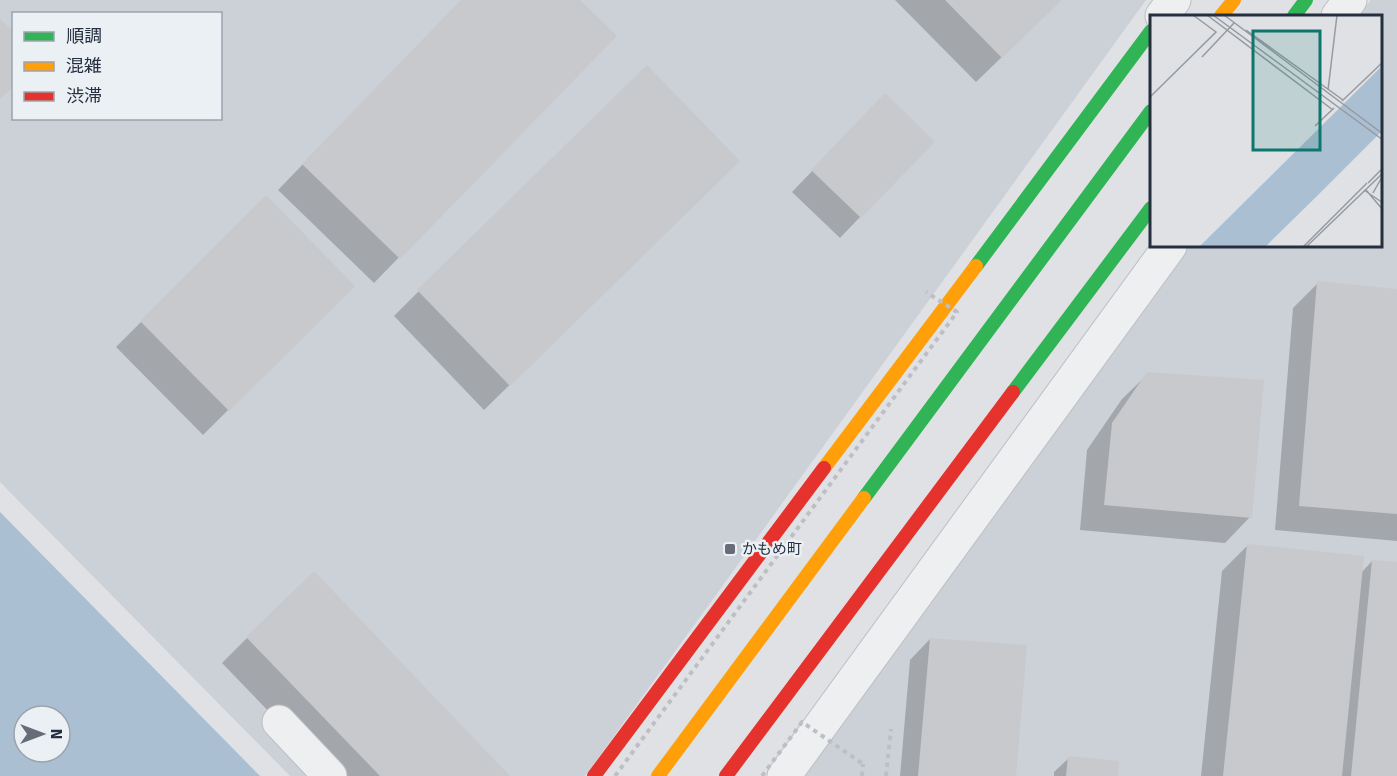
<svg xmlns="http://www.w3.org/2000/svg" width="1397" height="776" viewBox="0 0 1397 776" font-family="'Fira Sans','Noto Sans JP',sans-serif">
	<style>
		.built { fill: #ccd1d8; fill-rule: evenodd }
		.water { fill: #aabfd2; fill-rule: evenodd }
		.shadow { fill: #0003 }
		.building { fill: #c7c9cc }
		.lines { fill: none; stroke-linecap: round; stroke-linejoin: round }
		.street-casing { stroke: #bdbfc2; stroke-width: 35 }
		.path { stroke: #bebfc4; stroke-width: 4; stroke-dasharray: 4.5 4.5; stroke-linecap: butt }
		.street { stroke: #eeeff1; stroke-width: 33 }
		.fast { stroke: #30b455; stroke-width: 14 }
		.slow { stroke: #ff9f0a; stroke-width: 14 }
		.jam { stroke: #e5322d; stroke-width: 14 }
		.path-bridge { stroke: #bebfc4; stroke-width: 4; stroke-dasharray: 4.5 4.5; stroke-linecap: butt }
		.poi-dot { fill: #666d79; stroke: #ebf0f5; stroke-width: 2 }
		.labels { text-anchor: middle; stroke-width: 5; stroke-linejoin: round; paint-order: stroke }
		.poi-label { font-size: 15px; fill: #252f3f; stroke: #ebf0f5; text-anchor: start }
		.inset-road { fill: none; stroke: #959aa2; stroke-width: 1.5 }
		.view { fill: #0f766e; fill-opacity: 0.15; stroke: #0f766e; stroke-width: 3 }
		.inset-edge { fill: none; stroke: #252f3f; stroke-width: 3 }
	</style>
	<rect width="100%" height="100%" fill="#dfe1e4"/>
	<g class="built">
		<path d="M0,0H1146L585,776H290L0,482ZM14,14H220V118H14Z"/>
		<polygon points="1371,0 1397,0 1397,776 792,776 1187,246 1380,246 1380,16 1358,16"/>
	</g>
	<path class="water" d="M0,512L260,776H0ZM24,716H60V752H24Z"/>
	<g class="shadow">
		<polygon points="462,0 577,0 614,36 374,283 278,190"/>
		<polygon points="895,0 1061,0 976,82"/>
		<polygon points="865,116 860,217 840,238 792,192"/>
		<polygon points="713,186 484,410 394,316 419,291"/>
		<polygon points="266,197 353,286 203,435 116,347"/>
		<polygon points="1318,283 1397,291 1397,541 1275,530 1293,308"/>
		<polygon points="1148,374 1250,517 1225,543 1080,530 1087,450 1122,399"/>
		<polygon points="1247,546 1361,573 1372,561 1397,563 1397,776 1201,776 1222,571"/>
		<polygon points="247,638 507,776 331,776 222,663"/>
		<polygon points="930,639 1014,776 900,776 910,660"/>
		<polygon points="1069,758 1117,776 1054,776 1054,772"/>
	</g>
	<g class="building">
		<polygon points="461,0 580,0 617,36 400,259 302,164"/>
		<polygon points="945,0 1062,0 1002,58"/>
		<polygon points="0,19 14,32 14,86 0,99"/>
		<polygon points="647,65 740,161 510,386 417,290"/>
		<polygon points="885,93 935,142 861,218 811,170"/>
		<polygon points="266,195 355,286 229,411 140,321"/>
		<polygon points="1317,281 1397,289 1397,514 1299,506"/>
		<polygon points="1147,372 1264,380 1252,518 1104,505 1112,423"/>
		<polygon points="1247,544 1364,556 1342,776 1223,776"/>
		<polygon points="1372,560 1397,562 1397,776 1351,776"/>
		<polygon points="314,571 510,776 380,776 246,637"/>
		<polygon points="930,638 1027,645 1016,776 918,776"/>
		<polygon points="1068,756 1119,761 1118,776 1066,776"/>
	</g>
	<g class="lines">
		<g class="street-casing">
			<g id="street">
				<polyline points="1162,16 1174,0"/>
				<polyline points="1338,16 1350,0"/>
				<polyline points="279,722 330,776"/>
				<polyline points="784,776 1170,246"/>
			</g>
		</g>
		<g class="path">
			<polyline points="862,776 863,764"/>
			<polyline points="886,776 891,729"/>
		</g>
		<use href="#street" class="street"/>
		<g class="fast">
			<polyline points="1294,16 1306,0"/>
			<polyline points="976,266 1151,31"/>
			<polyline points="1013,392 1151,208"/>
			<polyline points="864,498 1151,111"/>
		</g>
		<g class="slow">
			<polyline points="1221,16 1234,0"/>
			<polyline points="824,468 976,266"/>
			<polyline points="658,776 864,498"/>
		</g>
		<g class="jam">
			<polyline points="594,776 824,468"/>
			<polyline points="726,776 1013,392"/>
		</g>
		<g class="path-bridge">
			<polyline points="615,776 957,312 926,292"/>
			<polyline points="762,776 802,722 863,764"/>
		</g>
	</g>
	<rect class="poi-dot" x="724" y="543" width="12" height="12" rx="3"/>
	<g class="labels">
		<g class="poi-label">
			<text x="742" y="554">かもめ町</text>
		</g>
	</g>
	<g transform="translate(1150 15)">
		<rect width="232" height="232" fill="#dfe1e4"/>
		<path d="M232,51V116L166,182L115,232H49Z" fill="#aabfd2"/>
		<path class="inset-road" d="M57,0L183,95M63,0L233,125M74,0L233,119M96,15L193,85M52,42L84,8M178,75L187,0M0,82L66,17L43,0M192,86L233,47M165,111L184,93M218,168L233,153M214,175L233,188M216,175L233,195M223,178L232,162M153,232L217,168M156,232L233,158"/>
		<path class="view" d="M103,16H170V135H103Z"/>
		<rect width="232" height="232" class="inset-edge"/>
	</g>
	<rect x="12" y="12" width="210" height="108" fill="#ebf0f5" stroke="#9ca3ac" stroke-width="1.5"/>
	<rect x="24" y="32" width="30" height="9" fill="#30b455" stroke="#9ca3ac" stroke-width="1.5"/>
	<text x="66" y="42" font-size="18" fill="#252f3f">順調</text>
	<rect x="24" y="62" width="30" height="9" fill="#ff9f0a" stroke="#9ca3ac" stroke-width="1.5"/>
	<text x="66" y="72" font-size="18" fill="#252f3f">混雑</text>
	<rect x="24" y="92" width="30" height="9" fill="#e5322d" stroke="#9ca3ac" stroke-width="1.5"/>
	<text x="66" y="102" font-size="18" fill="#252f3f">渋滞</text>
	<g transform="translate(42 734) rotate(90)"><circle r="28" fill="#ebf0f5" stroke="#9ca3ac" stroke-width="1.5"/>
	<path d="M0-4.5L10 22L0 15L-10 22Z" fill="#666d79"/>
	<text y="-9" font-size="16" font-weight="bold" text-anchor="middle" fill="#252f3f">N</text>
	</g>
</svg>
